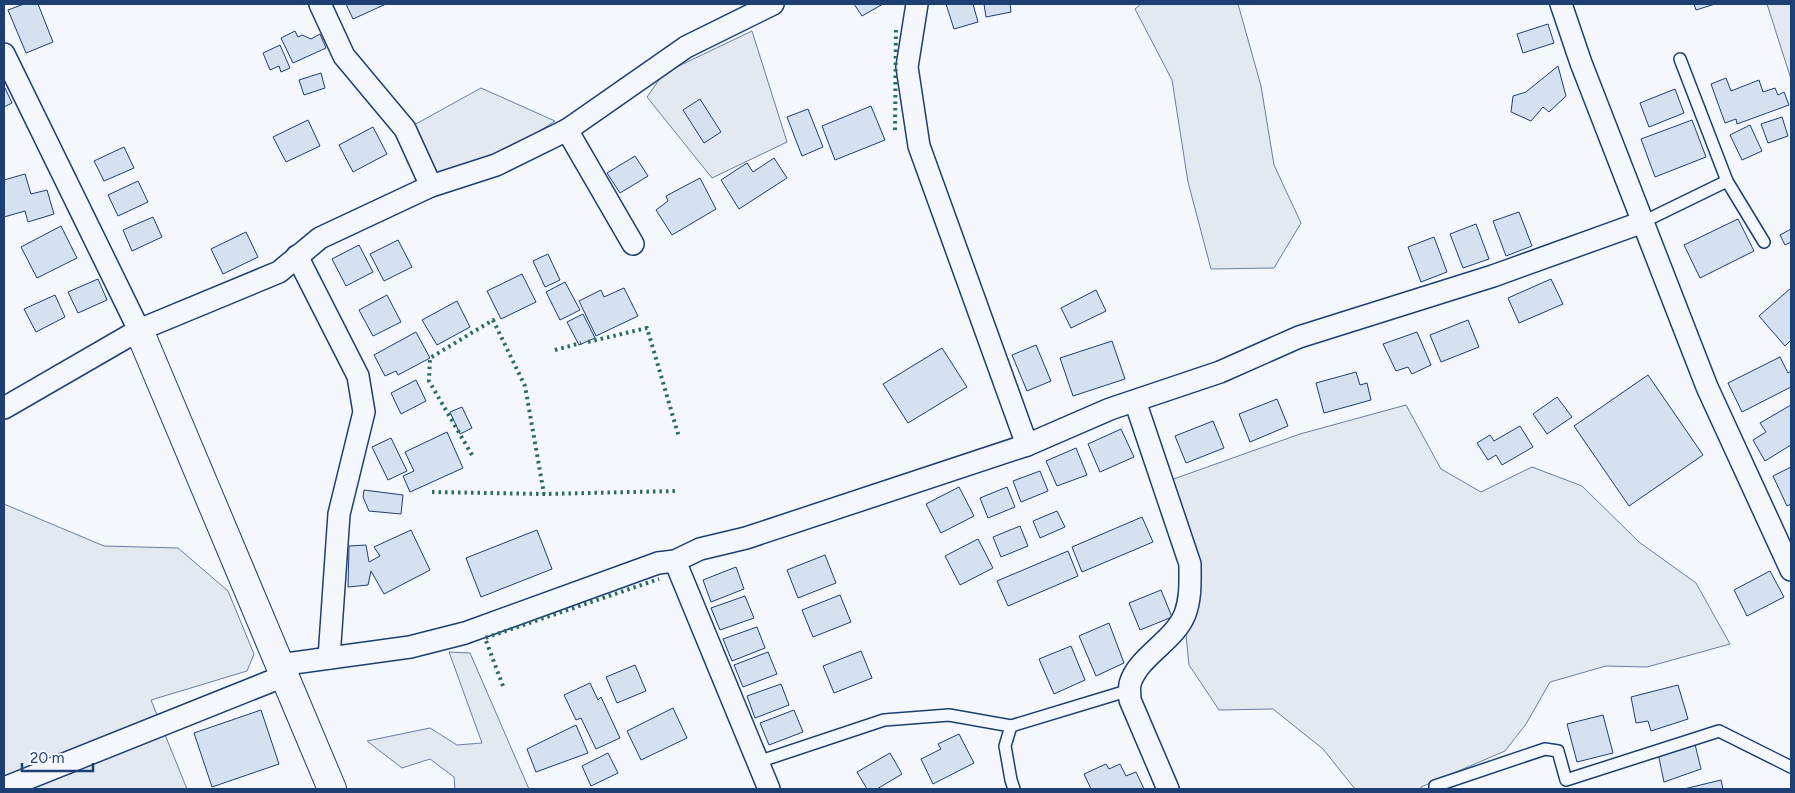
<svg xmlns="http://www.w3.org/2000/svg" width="1795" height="793" viewBox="0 0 1795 793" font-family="Figtree,sans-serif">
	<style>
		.green { fill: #e3e9f0; stroke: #687fa3 }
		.building { fill: #d5e0f0; stroke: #1d3f73 }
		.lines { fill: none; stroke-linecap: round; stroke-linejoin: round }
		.lane-casing { stroke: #1d3f73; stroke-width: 14 }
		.street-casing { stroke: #1d3f73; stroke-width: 24 }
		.secondary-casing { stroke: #1d3f73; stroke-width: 30 }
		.lane { stroke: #f4f7fb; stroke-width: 11 }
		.street { stroke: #f4f7fb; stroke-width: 21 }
		.secondary { stroke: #f4f7fb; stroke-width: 28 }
		.hedge { stroke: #2c6c60; stroke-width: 4; stroke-dasharray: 2.5 4; stroke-linecap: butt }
	</style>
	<rect width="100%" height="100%" fill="#f4f7fb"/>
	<g class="green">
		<polygon points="1141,4 1238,4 1261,86 1274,165 1301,223 1274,268 1211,269 1188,182 1172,80 1135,9"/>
		<polygon points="1767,4 1791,4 1791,79"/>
		<polygon points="752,31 787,142 712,178 647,97 664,73"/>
		<polygon points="481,88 555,121 504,154 432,175 414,125"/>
		<polygon points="1406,405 1441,469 1481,492 1532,467 1582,486 1639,542 1696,583 1730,644 1647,667 1606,666 1550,682 1526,724 1505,751 1421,787 1421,789 1355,789 1323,749 1273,709 1219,710 1189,665 1184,615 1180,536 1168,481 1300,434"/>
		<polygon points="4,504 104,546 178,548 228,591 254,654 247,671 151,700 187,789 4,789"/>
		<polygon points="449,652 470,653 529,789 455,789 454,777 430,759 402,768 367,741 430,728 457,745 482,743"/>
	</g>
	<g class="building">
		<polygon points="24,4 38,4 53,42 26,53 8,10"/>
		<polygon points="346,4 386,4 353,19"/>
		<polygon points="854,4 883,4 862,16"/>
		<polygon points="946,4 973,4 978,22 954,29"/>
		<polygon points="984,4 1010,4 1011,12 986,17"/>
		<polygon points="1694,4 1715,4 1696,10"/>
		<polygon points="1548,24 1554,43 1523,53 1517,34"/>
		<polygon points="295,31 298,37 302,35 311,39 320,34 326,48 293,63 281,38"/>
		<polygon points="280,45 290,68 281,72 279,66 270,70 263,53"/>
		<polygon points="1558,66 1566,96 1549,112 1543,107 1531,121 1511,112 1513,96 1526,92"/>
		<polygon points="321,73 325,88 304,95 299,80"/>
		<polygon points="1726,78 1731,91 1759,80 1763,92 1775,88 1778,95 1784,92 1789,105 1737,124 1736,119 1725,123 1711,84"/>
		<polygon points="4,86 12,103 4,107"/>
		<polygon points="1675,89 1684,113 1649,127 1640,103"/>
		<polygon points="700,99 721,132 704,143 683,110"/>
		<polygon points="871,106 885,140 835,160 822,126"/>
		<polygon points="808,109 823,147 802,156 787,117"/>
		<polygon points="1782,117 1788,136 1768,143 1761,124"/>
		<polygon points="308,120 320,146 286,162 273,137"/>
		<polygon points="1692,120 1706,157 1655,177 1641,139"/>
		<polygon points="1750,125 1762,151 1742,160 1730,135"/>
		<polygon points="373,127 387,154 353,172 339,145"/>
		<polygon points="124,147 134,168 104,181 94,161"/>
		<polygon points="635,156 648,176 620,193 607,173"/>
		<polygon points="774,158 787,178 739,209 721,180 747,163 753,172"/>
		<polygon points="25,174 31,194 47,190 54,214 28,222 25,211 4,217 4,180"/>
		<polygon points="700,178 716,209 672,235 656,210 668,201 666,196"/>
		<polygon points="138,181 148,202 118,216 108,195"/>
		<polygon points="1519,212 1532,246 1506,256 1493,221"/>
		<polygon points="153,217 162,237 132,251 123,230"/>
		<polygon points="1738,219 1754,251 1700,278 1684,245"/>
		<polygon points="1476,224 1489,259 1463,268 1450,234"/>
		<polygon points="61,226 77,258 37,278 21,247"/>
		<polygon points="1791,229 1791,242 1785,245 1780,235"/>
		<polygon points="246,232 258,257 223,274 211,249"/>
		<polygon points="1434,237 1447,272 1421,282 1408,247"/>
		<polygon points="398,240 412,267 384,281 370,254"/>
		<polygon points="359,245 373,272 346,286 332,259"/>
		<polygon points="548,254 560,280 545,287 533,261"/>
		<polygon points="522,274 536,302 501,319 487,291"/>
		<polygon points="98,279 107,300 78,313 68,292"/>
		<polygon points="1551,279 1563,304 1519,323 1508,298"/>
		<polygon points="565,282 580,310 560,320 546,292"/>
		<polygon points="624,288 638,316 596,336 579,301 601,290 604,297"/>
		<polygon points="1791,288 1791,340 1785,346 1759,316"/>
		<polygon points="1096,290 1106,311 1071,328 1061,308"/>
		<polygon points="55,295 65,317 36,332 24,309"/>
		<polygon points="387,295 401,322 373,336 359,310"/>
		<polygon points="457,301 470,327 437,345 422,320"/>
		<polygon points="583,314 595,338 579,345 567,322"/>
		<polygon points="1468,320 1479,347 1441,362 1430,335"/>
		<polygon points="416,332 430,358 398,375 396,371 385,376 374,355"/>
		<polygon points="1417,332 1431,365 1412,374 1408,367 1396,371 1383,344"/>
		<polygon points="1112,341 1125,379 1073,396 1060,358"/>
		<polygon points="1036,345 1051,381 1027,391 1012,355"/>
		<polygon points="942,348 967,387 908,423 883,384"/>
		<polygon points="1780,357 1788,373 1791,371 1791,387 1742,412 1728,383"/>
		<polygon points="1356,372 1360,385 1367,383 1371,400 1324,413 1316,383"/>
		<polygon points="1648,375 1703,455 1629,506 1574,426"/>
		<polygon points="416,380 426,401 401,414 391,393"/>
		<polygon points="1557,397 1572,417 1547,434 1533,414"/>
		<polygon points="1277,399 1288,426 1250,442 1239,414"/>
		<polygon points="1791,405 1791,445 1765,461 1753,440 1766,432 1760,423"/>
		<polygon points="462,407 472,428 460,434 450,412"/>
		<polygon points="1213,421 1224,448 1186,463 1175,436"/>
		<polygon points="1520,426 1533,447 1502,465 1496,455 1488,460 1477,443 1490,435 1494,441"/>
		<polygon points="1121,429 1134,457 1100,472 1088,444"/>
		<polygon points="447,432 463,468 410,492 403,476 414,471 405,452"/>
		<polygon points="391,438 407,471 388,480 372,447"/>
		<polygon points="1076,448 1087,475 1057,486 1046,461"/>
		<polygon points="1791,467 1791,504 1787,506 1773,476"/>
		<polygon points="1040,471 1048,491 1021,502 1013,481"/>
		<polygon points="959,487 974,516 941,533 926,504"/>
		<polygon points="1007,487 1015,507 988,518 980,498"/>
		<polygon points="364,490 403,495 401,514 369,511 363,497"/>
		<polygon points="1057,511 1065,527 1040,538 1033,521"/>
		<polygon points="1142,517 1153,542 1082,572 1072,547"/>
		<polygon points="1020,526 1028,546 1001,557 993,537"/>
		<polygon points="411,530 430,570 384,594 371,571 368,585 348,587 349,546 366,545 369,562 380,556 374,547"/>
		<polygon points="537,530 552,569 481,597 466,558"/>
		<polygon points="978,539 993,568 960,585 945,556"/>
		<polygon points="1068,551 1078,576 1008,606 997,581"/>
		<polygon points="825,555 836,583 798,598 787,570"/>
		<polygon points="736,567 744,589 711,602 703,580"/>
		<polygon points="1770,571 1784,597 1747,616 1734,590"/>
		<polygon points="1161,590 1172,617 1140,630 1129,603"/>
		<polygon points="840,595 851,622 813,637 802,610"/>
		<polygon points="745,596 754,618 720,630 711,608"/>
		<polygon points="1109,623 1124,663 1096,676 1079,636"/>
		<polygon points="757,627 765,648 732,661 723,639"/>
		<polygon points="1071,646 1085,680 1054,694 1039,659"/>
		<polygon points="861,651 872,678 834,693 823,666"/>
		<polygon points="768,652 777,674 743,687 734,665"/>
		<polygon points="635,665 646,691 617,703 606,677"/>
		<polygon points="590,683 598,700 601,697 620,738 596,749 581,718 576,720 564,695"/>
		<polygon points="781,684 789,705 755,718 747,696"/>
		<polygon points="1678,685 1688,719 1651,731 1648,721 1636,723 1631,697"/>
		<polygon points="673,708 687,738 641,760 627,731"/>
		<polygon points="261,710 279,764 212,787 194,733"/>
		<polygon points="794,710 803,732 769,745 760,723"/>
		<polygon points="1603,715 1613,753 1577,762 1567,724"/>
		<polygon points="576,725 588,753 536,772 527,749"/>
		<polygon points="959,734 974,763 933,784 921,759 941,749 938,744"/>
		<polygon points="1694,740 1701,769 1664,782 1658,753"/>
		<polygon points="608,753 618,773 591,786 582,766"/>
		<polygon points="890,753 902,774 877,789 867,789 857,772"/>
		<polygon points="1106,764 1109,769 1120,764 1126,776 1136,772 1144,789 1091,789 1084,774"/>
		<polygon points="1721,780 1723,789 1684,789"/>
	</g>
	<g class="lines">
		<g class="lane-casing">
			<g id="lane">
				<polyline points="1680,59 1727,181 1764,242"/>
				<polyline points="1643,222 1727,181"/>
				<polyline points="1011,726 1005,746 1011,780 1014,789"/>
				<polyline points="758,762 884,720 949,715 1011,726 1130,690"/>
				<polyline points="1435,789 1435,786 1545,749 1558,751 1566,780 1719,731 1791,767"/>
			</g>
		</g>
		<g class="street-casing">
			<g id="street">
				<polyline points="320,4 344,56 405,129 431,186"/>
				<polyline points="917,4 907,67 919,146 1027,445"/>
				<polyline points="1561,4 1581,63 1707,387 1791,570"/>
				<polyline points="4,54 139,330"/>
				<polyline points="567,130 633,244"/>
				<polyline points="297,256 358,376 364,412 339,514 329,658"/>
				<path d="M1135,401L1190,564C1190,581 1191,598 1185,614C1174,642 1138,656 1130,684C1129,689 1130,695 1130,700L1168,789"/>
				<polyline points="4,408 139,330 279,272 320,238 431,186 496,165 567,130 686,47 773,4"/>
				<polyline points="675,561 769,789"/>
				<polyline points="279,665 410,647 465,633 658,563 675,561 700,549 746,538 1027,445 1110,409 1220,372 1299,337 1493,276 1643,222"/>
				<polyline points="4,788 284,676"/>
			</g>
		</g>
		<g class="secondary-casing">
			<polyline id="secondary" points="139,330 332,789"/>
		</g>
		<use href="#lane" class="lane"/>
		<use href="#street" class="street"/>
		<use href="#secondary" class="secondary"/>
		<g class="hedge">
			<polyline points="895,130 896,27"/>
			<polyline points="588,342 647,328 679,437"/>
			<polyline points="555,350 581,343"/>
			<polyline points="472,455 429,381 430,358 493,320 525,386 544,494"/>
			<polyline points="432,492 544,494 676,491"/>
			<polyline points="503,686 485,638 659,579"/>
		</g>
	</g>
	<rect width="1795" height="793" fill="none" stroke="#1d3f73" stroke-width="10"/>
	<path d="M22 763v8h71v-8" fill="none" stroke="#1d3f73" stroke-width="2.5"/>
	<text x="30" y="763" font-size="15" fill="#1d3f73" stroke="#f4f7fb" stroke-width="4" paint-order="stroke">20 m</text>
</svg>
